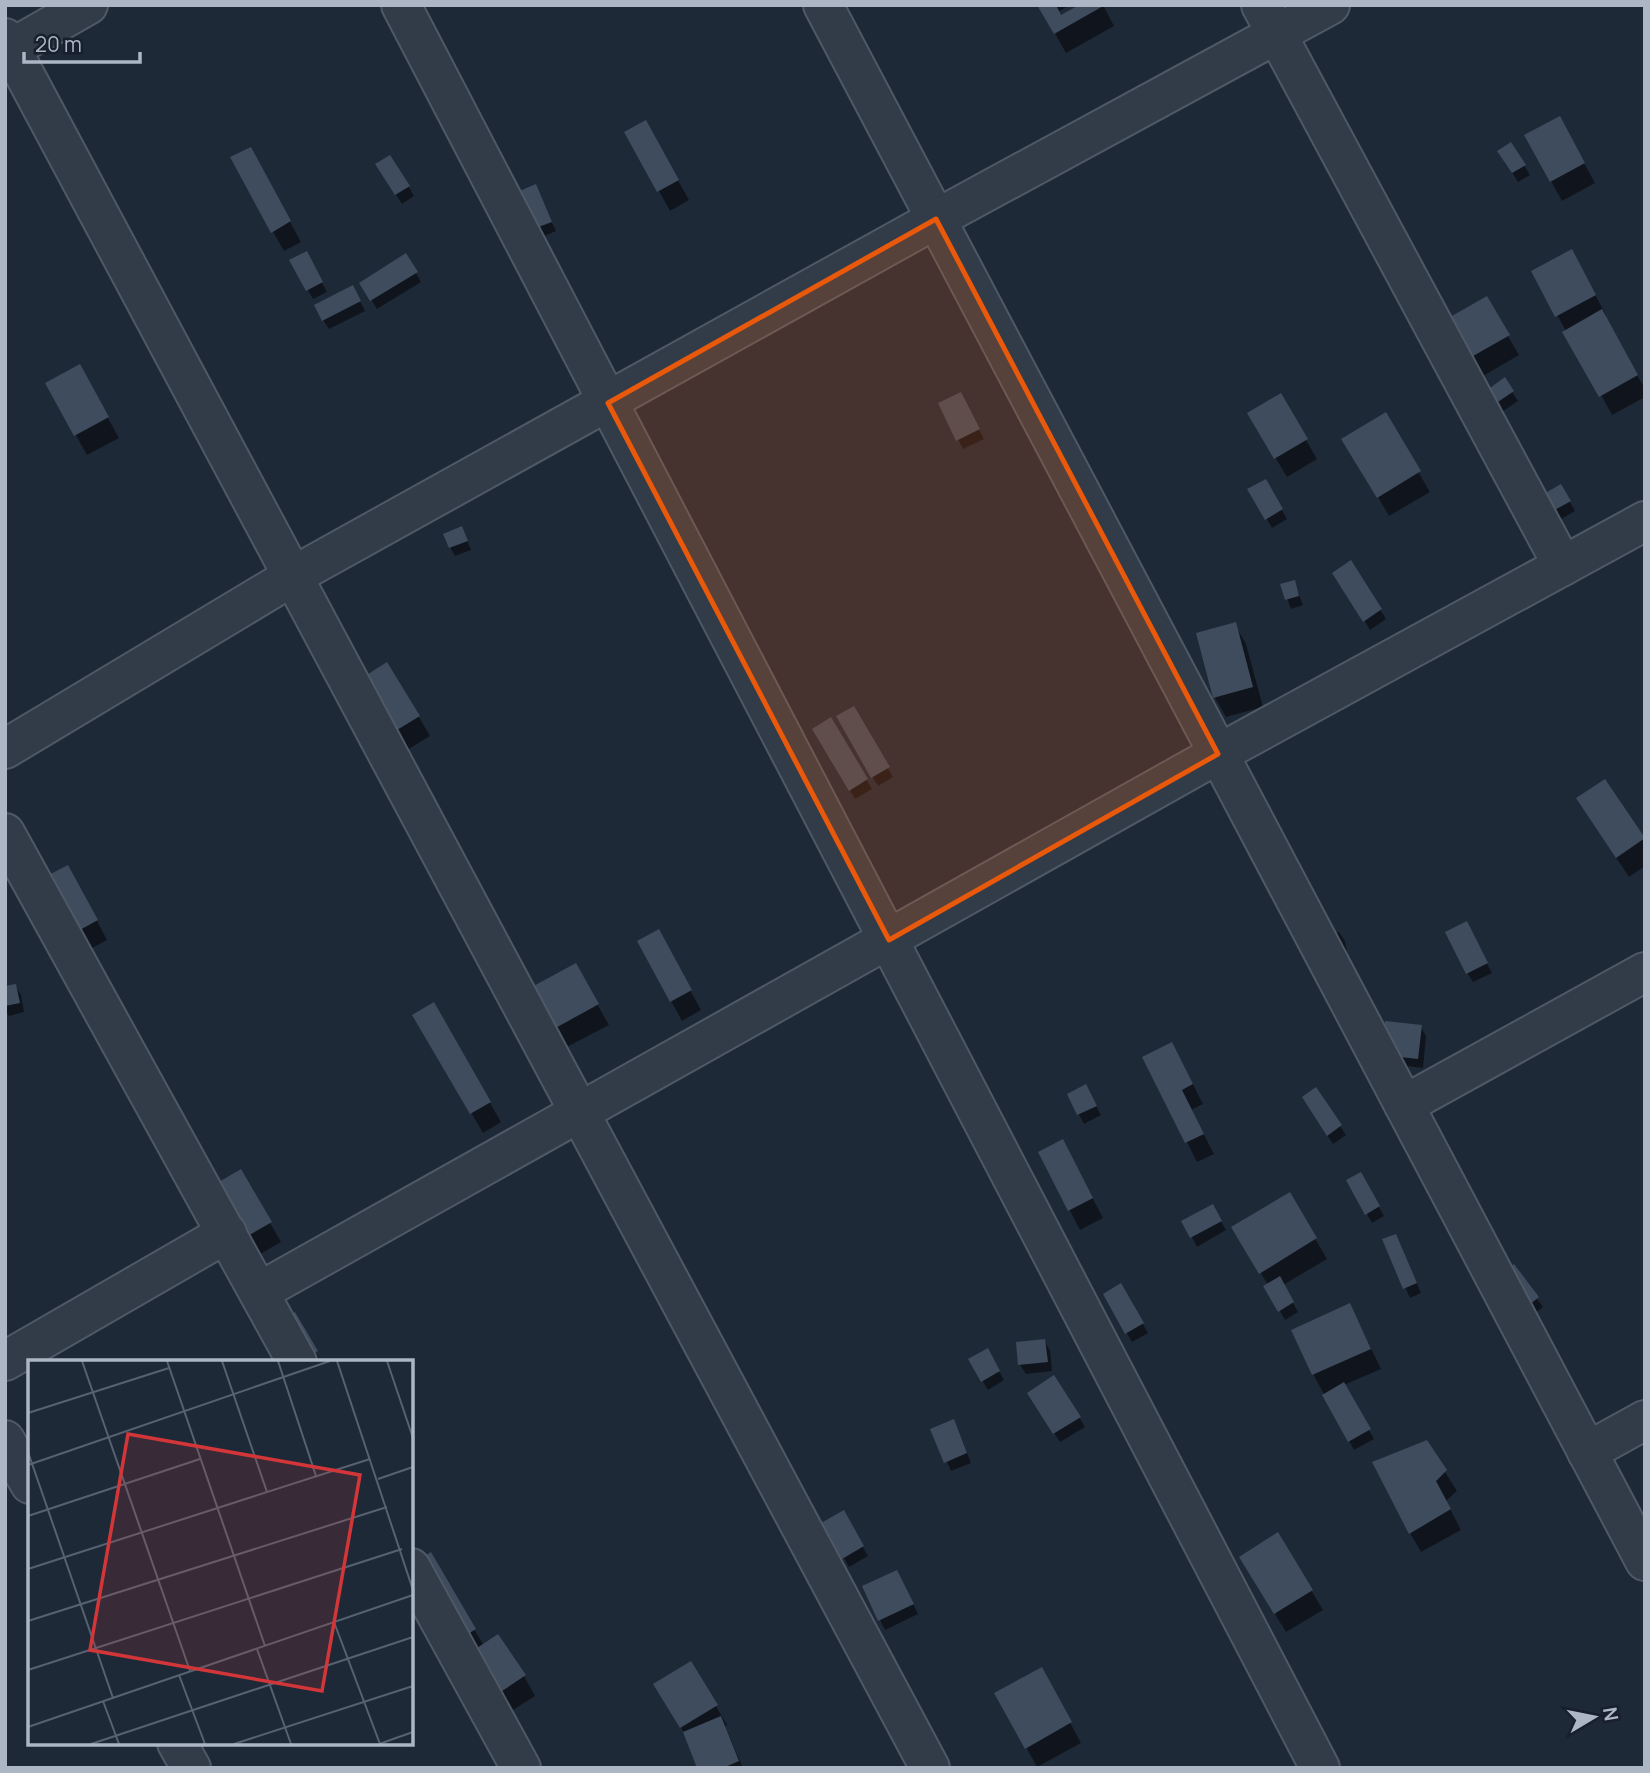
<svg xmlns="http://www.w3.org/2000/svg" width="1650" height="1773" viewBox="0 0 1650 1773" font-family="Manrope,sans-serif">
	<style>
		.shadow { fill: #0007 }
		.building { fill: #3f4c5d }
		.lines { fill: none; stroke-linecap: round; stroke-linejoin: round }
		.minor-casing { stroke: #4f5966; stroke-width: 42 }
		.minor { stroke: #323b48; stroke-width: 38 }
		.marked { fill: #e8590c; fill-opacity: 0.2; stroke: #e8590c; stroke-width: 5; stroke-linejoin: round }
		.inset-road { fill: none; stroke: #576170; stroke-width: 2 }
		.view { fill: #d23638; fill-opacity: 0.15; stroke: #d23638; stroke-width: 3.5 }
		.inset-edge { fill: none; stroke: #acb6c5; stroke-width: 3.5 }
	</style>
	<rect width="100%" height="100%" fill="#1e2938"/>
	<g class="shadow">
		<polygon points="1039,5 1070,5 1058,12 1061,17 1103,5 1114,26 1066,53"/>
		<polygon points="645,122 689,200 670,211 627,133"/>
		<polygon points="1526,136 1570,137 1595,183 1562,201"/>
		<polygon points="1511,144 1530,175 1518,182 1505,161"/>
		<polygon points="261,168 301,242 284,251 273,232"/>
		<polygon points="383,174 409,187 414,196 402,204"/>
		<polygon points="538,193 556,231 539,238 534,229"/>
		<polygon points="306,253 327,292 313,299 291,261"/>
		<polygon points="406,255 421,282 377,309 361,283"/>
		<polygon points="1582,270 1606,315 1604,316 1645,389 1645,397 1612,415 1533,271"/>
		<polygon points="358,297 365,311 329,329 323,320"/>
		<polygon points="1486,299 1519,355 1478,379 1446,322"/>
		<polygon points="79,366 119,438 87,455 47,384"/>
		<polygon points="1504,380 1518,401 1499,414 1490,402"/>
		<polygon points="1280,395 1317,459 1287,477 1249,414"/>
		<polygon points="965,403 984,439 963,449 940,404"/>
		<polygon points="1385,415 1430,492 1389,516 1344,439"/>
		<polygon points="1265,481 1287,519 1272,528 1250,490"/>
		<polygon points="1561,487 1575,511 1558,521 1544,496"/>
		<polygon points="466,538 471,550 455,556 450,547"/>
		<polygon points="1351,563 1386,619 1370,630 1335,573"/>
		<polygon points="1294,582 1303,605 1291,609 1282,585"/>
		<polygon points="1235,625 1246,644 1263,707 1226,717 1215,698"/>
		<polygon points="356,683 419,717 430,736 399,755"/>
		<polygon points="853,708 893,777 878,786 838,717"/>
		<polygon points="831,719 872,789 855,799 814,729"/>
		<polygon points="1605,781 1645,841 1645,866 1629,877 1590,818"/>
		<polygon points="79,886 107,940 79,955"/>
		<polygon points="1339,932 1345,941 1348,957 1334,961 1325,936"/>
		<polygon points="1471,933 1492,973 1473,982 1467,973"/>
		<polygon points="669,951 701,1010 682,1021 671,1001"/>
		<polygon points="575,965 609,1025 563,1049 530,990"/>
		<polygon points="15,985 21,995 24,1012 9,1016 5,1010 5,988"/>
		<polygon points="433,1005 501,1122 483,1133 415,1016"/>
		<polygon points="1421,1027 1426,1036 1423,1068 1389,1064"/>
		<polygon points="1144,1058 1182,1063 1203,1104 1191,1110 1214,1154 1197,1162"/>
		<polygon points="1086,1087 1101,1115 1084,1124 1069,1095"/>
		<polygon points="1309,1107 1340,1126 1346,1135 1333,1144"/>
		<polygon points="1040,1153 1073,1161 1103,1218 1080,1230"/>
		<polygon points="241,1172 281,1242 250,1260"/>
		<polygon points="1360,1174 1384,1216 1372,1223 1348,1181"/>
		<polygon points="1289,1194 1327,1259 1283,1285 1298,1312 1285,1320 1266,1286 1268,1285 1234,1228"/>
		<polygon points="1212,1206 1226,1230 1197,1247 1184,1222"/>
		<polygon points="1384,1240 1400,1245 1421,1293 1410,1298"/>
		<polygon points="1513,1266 1543,1307 1529,1318"/>
		<polygon points="1121,1286 1148,1333 1132,1342 1105,1295"/>
		<polygon points="1350,1305 1381,1369 1344,1385 1374,1439 1354,1450 1313,1374"/>
		<polygon points="294,1315 321,1361 319,1362 304,1362"/>
		<polygon points="1044,1341 1050,1350 1052,1371 1026,1374 1020,1365 1018,1344"/>
		<polygon points="987,1350 1004,1380 988,1390 970,1360"/>
		<polygon points="1034,1402 1079,1417 1085,1427 1060,1442"/>
		<polygon points="932,1430 958,1430 971,1463 951,1471"/>
		<polygon points="1426,1442 1457,1491 1446,1501 1461,1530 1421,1552 1410,1533"/>
		<polygon points="843,1512 868,1556 849,1567 824,1523"/>
		<polygon points="430,1555 484,1646 524,1676 535,1696 502,1717"/>
		<polygon points="1252,1577 1311,1590 1323,1610 1286,1632"/>
		<polygon points="902,1581 918,1614 885,1630 864,1587"/>
		<polygon points="691,1663 727,1725 725,1726 743,1768 699,1768 688,1739 655,1685"/>
		<polygon points="1052,1689 1081,1743 1037,1767 997,1694"/>
	</g>
	<g class="building">
		<polygon points="1037,5 1056,5 1061,15 1079,5 1105,5 1054,34"/>
		<polygon points="1560,116 1585,163 1550,182 1524,135"/>
		<polygon points="646,120 679,180 657,192 624,132"/>
		<polygon points="1511,142 1526,165 1512,173 1497,151"/>
		<polygon points="251,147 291,221 271,233 230,157"/>
		<polygon points="390,155 410,186 395,195 375,164"/>
		<polygon points="536,184 552,222 533,229 517,192"/>
		<polygon points="1572,249 1596,295 1555,317 1531,271"/>
		<polygon points="307,251 323,282 306,291 289,260"/>
		<polygon points="406,253 418,272 370,301 359,283"/>
		<polygon points="353,285 361,301 322,321 314,305"/>
		<polygon points="1487,296 1510,335 1466,360 1443,321"/>
		<polygon points="1602,309 1638,375 1599,397 1562,332"/>
		<polygon points="80,364 109,417 74,436 45,383"/>
		<polygon points="1505,377 1514,391 1492,406 1483,393"/>
		<polygon points="961,392 980,429 956,441 938,403"/>
		<polygon points="1281,393 1308,439 1274,459 1247,413"/>
		<polygon points="1386,412 1421,471 1377,498 1341,439"/>
		<polygon points="1266,479 1283,509 1265,520 1247,489"/>
		<polygon points="1561,484 1571,501 1551,512 1542,495"/>
		<polygon points="462,526 468,541 449,548 443,534"/>
		<polygon points="1351,560 1382,609 1363,622 1332,573"/>
		<polygon points="1295,580 1299,596 1285,600 1280,584"/>
		<polygon points="1236,622 1253,687 1213,698 1196,633"/>
		<polygon points="387,662 420,716 387,736 354,683"/>
		<polygon points="854,706 890,767 871,778 836,716"/>
		<polygon points="831,717 868,779 849,791 812,729"/>
		<polygon points="1605,779 1645,838 1616,858 1576,798"/>
		<polygon points="68,865 98,920 67,937 37,881"/>
		<polygon points="1467,921 1488,963 1466,974 1445,932"/>
		<polygon points="659,929 692,990 670,1002 637,941"/>
		<polygon points="576,963 599,1004 550,1031 528,989"/>
		<polygon points="16,984 20,1003 5,1006 5,986"/>
		<polygon points="434,1002 491,1102 470,1114 412,1015"/>
		<polygon points="1385,1021 1422,1025 1418,1059 1382,1055"/>
		<polygon points="1172,1042 1193,1084 1182,1090 1204,1134 1185,1143 1142,1057"/>
		<polygon points="1086,1084 1097,1106 1077,1115 1067,1094"/>
		<polygon points="1316,1087 1342,1125 1327,1136 1302,1097"/>
		<polygon points="1063,1139 1093,1198 1068,1211 1038,1152"/>
		<polygon points="241,1169 272,1222 237,1242 207,1189"/>
		<polygon points="1361,1172 1380,1206 1365,1215 1346,1180"/>
		<polygon points="1290,1192 1317,1238 1259,1274 1231,1227"/>
		<polygon points="1213,1204 1222,1221 1190,1238 1181,1221"/>
		<polygon points="1396,1234 1417,1283 1403,1289 1382,1239"/>
		<polygon points="1514,1264 1539,1297 1523,1310 1498,1276"/>
		<polygon points="1280,1276 1294,1302 1278,1312 1263,1286"/>
		<polygon points="1121,1283 1144,1323 1125,1334 1103,1294"/>
		<polygon points="1350,1303 1371,1349 1312,1375 1291,1330"/>
		<polygon points="295,1312 318,1351 301,1361 278,1323"/>
		<polygon points="1045,1339 1048,1362 1018,1365 1016,1342"/>
		<polygon points="988,1348 1000,1371 981,1382 968,1359"/>
		<polygon points="1054,1375 1081,1417 1053,1434 1027,1393"/>
		<polygon points="1344,1382 1371,1429 1348,1442 1322,1395"/>
		<polygon points="954,1419 967,1453 944,1463 930,1429"/>
		<polygon points="1427,1440 1447,1470 1436,1481 1451,1509 1409,1534 1372,1462"/>
		<polygon points="844,1510 864,1546 842,1559 821,1523"/>
		<polygon points="1278,1532 1313,1590 1274,1614 1239,1557"/>
		<polygon points="431,1552 476,1629 457,1641 412,1564"/>
		<polygon points="897,1570 914,1604 878,1621 862,1586"/>
		<polygon points="498,1634 526,1675 490,1699 462,1658"/>
		<polygon points="691,1661 718,1705 680,1728 653,1684"/>
		<polygon points="1042,1667 1072,1722 1025,1749 994,1693"/>
		<polygon points="721,1716 739,1761 723,1768 697,1768 683,1732"/>
	</g>
	<g class="lines">
		<g class="minor-casing">
			<g id="minor">
				<polyline points="401,5 1320,1768"/>
				<polyline points="823,5 1645,1561"/>
				<polyline points="1261,5 1563,566"/>
				<polyline points="5,38 930,1768"/>
				<polyline points="5,52 88,5"/>
				<polyline points="5,749 293,576 936,219 1330,5"/>
				<polyline points="5,833 297,1362"/>
				<polyline points="1404,1105 1645,972"/>
				<polyline points="259,1292 1218,754 1645,521"/>
				<polyline points="5,1361 227,1233"/>
				<polyline points="5,1440 30,1484"/>
				<polyline points="1587,1452 1645,1420"/>
				<polyline points="411,1568 521,1768"/>
				<polyline points="177,1743 191,1768"/>
			</g>
		</g>
		<use href="#minor" class="minor"/>
	</g>
	<path class="marked" d="M936,219L1218,754L889,940L608,403Z"/>
	<g transform="translate(28 1360)">
		<rect width="385" height="385" fill="#1e2938"/>
		<path class="inset-road" d="M54,1L162,311M139,1L237,286M194,1L239,132M250,1L288,116M309,1L385,230M359,1L385,78M0,53L141,8M0,92L85,338M0,105L302,1M350,119L385,107M0,156L172,99M0,209L342,99M0,261L359,147M306,262L352,384M229,289L263,384M0,310L374,189M151,315L177,384M75,341L91,384M0,367L385,235M63,384L385,277M206,384L385,326M351,384L385,372"/>
		<path class="view" d="M100,74L332,115L294,331L62,290Z"/>
		<rect width="385" height="385" class="inset-edge"/>
	</g>
	<rect width="1650" height="1773" fill="none" stroke="#acb6c5" stroke-width="14"/>
	<g transform="translate(1594 1717) rotate(80)" stroke="#17202c" stroke-width="5" paint-order="stroke">
	<path d="M0-5L12 26L0 18L-12 26Z" fill="#acb6c5"/>
	<text y="-10" font-size="19" font-weight="bold" text-anchor="middle" fill="#acb6c5">N</text>
	</g>
	<path d="M24 52v10h116v-10" fill="none" stroke="#acb6c5" stroke-width="3.5"/>
	<text x="35" y="52" font-size="21" fill="#acb6c5" stroke="#17202c" stroke-width="5" paint-order="stroke">20 m</text>
</svg>
